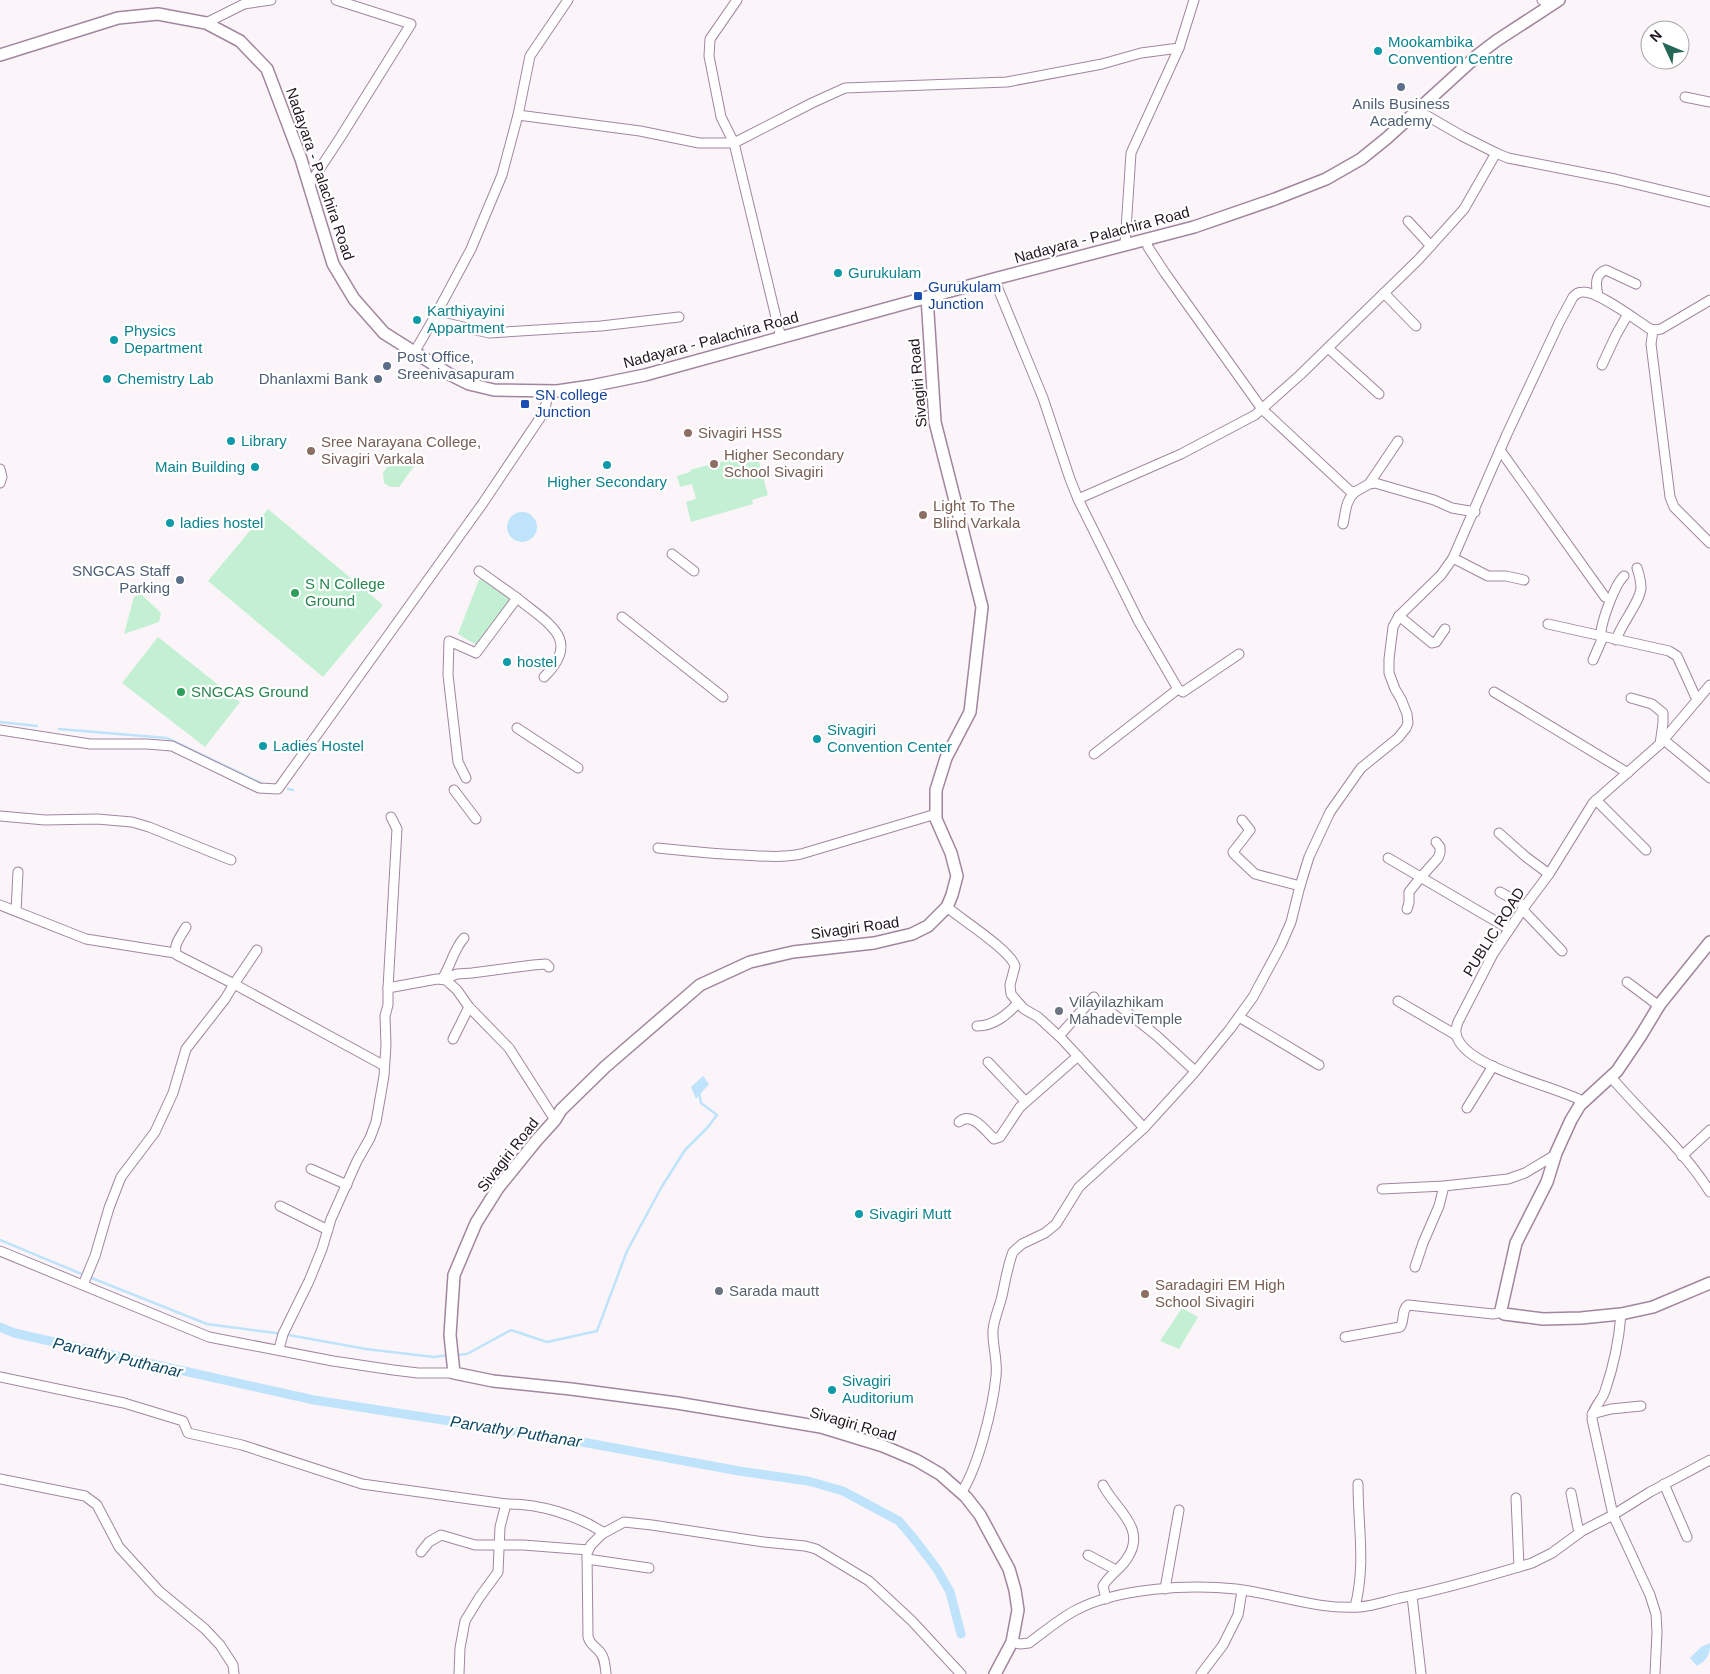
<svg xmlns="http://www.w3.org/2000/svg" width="1710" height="1674" viewBox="0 0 1710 1674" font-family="Arial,sans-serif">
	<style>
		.green { fill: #c3f0d2 }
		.water { fill: #bee3fa }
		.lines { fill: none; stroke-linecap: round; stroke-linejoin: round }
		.stream { stroke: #bee3fa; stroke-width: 2.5 }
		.canal { stroke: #bee3fa; stroke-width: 9 }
		.minor-casing { stroke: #a2869f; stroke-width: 11 }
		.secondary-casing { stroke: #a2869f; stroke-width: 14 }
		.minor { stroke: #fff; stroke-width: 9 }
		.secondary { stroke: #fff; stroke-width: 11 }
		.culture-dot { fill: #0f9aa8; stroke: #fff; stroke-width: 2 }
		.service-dot { fill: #5c6f8a; stroke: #fff; stroke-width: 2 }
		.transit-dot { fill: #1a4fb4; stroke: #fff; stroke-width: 2 }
		.education-dot { fill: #8d6e63; stroke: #fff; stroke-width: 2 }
		.leisure-dot { fill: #2e9e5b; stroke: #fff; stroke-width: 2 }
		.worship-dot { fill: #6b7280; stroke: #fff; stroke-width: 2 }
		.labels { text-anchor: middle; stroke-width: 4.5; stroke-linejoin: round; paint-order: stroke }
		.culture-label { font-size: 15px; fill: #0d838f; stroke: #fff; text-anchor: start }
		.service-label { font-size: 15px; fill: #4e5e75; stroke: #fff; text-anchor: end }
		.street-label { font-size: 15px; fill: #20161f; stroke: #fff }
		.transit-label { font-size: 15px; fill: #164399; stroke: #fff; text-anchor: start }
		.education-label { font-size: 15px; fill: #785e54; stroke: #fff; text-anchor: start }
		.leisure-label { font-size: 15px; fill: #27864d; stroke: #fff; text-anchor: start }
		.worship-label { font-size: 15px; fill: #5b616d; stroke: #fff; text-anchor: start }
		.water-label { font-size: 16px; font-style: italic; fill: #0d4763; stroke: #fff }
	</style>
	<rect width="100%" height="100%" fill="#fbf5fa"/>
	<g class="green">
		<polygon points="757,454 768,495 752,500 753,504 691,522 686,502 696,499 692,484 680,487 677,476 690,472 690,470 738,457 739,459"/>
		<polygon points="413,461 415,465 399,487 390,487 384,483 383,473 387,467"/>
		<polygon points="268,509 383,605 323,677 208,581"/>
		<polygon points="480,577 511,599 478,646 458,634"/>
		<polygon points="141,594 161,613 159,622 124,634 134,597"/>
		<polygon points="158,637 240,702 205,747 122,683"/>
		<polygon points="1182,1308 1198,1317 1179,1349 1160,1341"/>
	</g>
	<g class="water">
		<circle cx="522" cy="527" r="15"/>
		<polygon points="703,1076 709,1084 696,1099 691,1087"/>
		<path d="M1710,1643C1710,1655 1707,1660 1697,1666L1690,1658L1701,1647Z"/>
	</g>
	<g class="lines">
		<g class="stream">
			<polyline points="0,722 37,726"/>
			<polyline points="59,729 167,738 263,784"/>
			<polyline points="288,789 293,790"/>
			<polyline points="0,1240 84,1275"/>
			<polyline points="89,1277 207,1324 283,1334 366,1349 434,1357 449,1355"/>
			<polyline points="455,1355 467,1354 511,1330 547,1342 597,1331 627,1251 661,1188 685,1150 708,1127 717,1115 701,1103 699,1092"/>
		</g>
		<polyline class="canal" points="0,1327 14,1333 314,1400 566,1439 739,1471 808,1481 843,1491 899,1521 915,1540 937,1569 950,1592 961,1634"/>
		<g class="minor-casing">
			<g id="minor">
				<polyline points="737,0 710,39 709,56 721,117 734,143 781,338"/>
				<polyline points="1542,0 1551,5"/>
				<polyline points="206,23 244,4 271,0"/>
				<polyline points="1685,97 1710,102"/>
				<polyline points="1417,110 1462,136 1496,153"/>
				<polyline points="518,115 640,131 699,143 734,143 812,103 845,88 1007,82 1102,64 1141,53 1179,48 1194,0"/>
				<polyline points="309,185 340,138 411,24 336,0"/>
				<polyline points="1408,221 1431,246"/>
				<polyline points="1146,239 1148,247 1165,273 1262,409 1350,491 1355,492 1369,484 1375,483 1434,500 1452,508 1475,512"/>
				<polyline points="1125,245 1131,153 1179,48"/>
				<polyline points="994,279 1043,398 1070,479 1078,499 1181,454 1255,415 1300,375 1419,259 1464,209 1496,153 1508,158 1615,179 1710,202"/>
				<polyline points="1384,293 1416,326"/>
				<path d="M1598,296C1596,286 1594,274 1606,270L1636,284"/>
				<polyline points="433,320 489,333 601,326 679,317"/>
				<polyline points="1653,330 1651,344 1670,497 1674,507 1710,543"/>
				<polyline points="1328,348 1379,394"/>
				<polyline points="415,351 433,320 471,249 502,175 518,115 530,56 568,0"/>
				<polyline points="1602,365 1616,335 1628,314"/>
				<polyline points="1500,450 1605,597"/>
				<polyline points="0,469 2,477 0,483"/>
				<polyline points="1369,484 1398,441"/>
				<polyline points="1078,499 1139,622 1178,689 1183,692 1239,654"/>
				<path d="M1343,524C1346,512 1345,501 1355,492"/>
				<polyline points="672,554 694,571"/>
				<polyline points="1453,558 1488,576 1506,576 1524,580"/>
				<path d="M517,598C547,623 583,639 544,677"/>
				<polyline points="1399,616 1432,643 1436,642 1445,629"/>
				<polyline points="622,617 723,697"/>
				<polyline points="1548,624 1669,651 1677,656 1697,700"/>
				<path d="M1601,636C1600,624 1615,584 1624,576"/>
				<path d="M1616,640C1621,624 1640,602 1641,588C1641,581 1639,574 1637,568"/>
				<polyline points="1593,660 1603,637"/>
				<polyline points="1494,692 1628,773"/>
				<polyline points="1631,698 1652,704 1663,713 1663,723 1660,744"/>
				<polyline points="517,728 578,768"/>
				<polyline points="0,730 90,744 147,744 172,746 259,788 278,789 483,503 542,415 546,404 548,392"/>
				<polyline points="1664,740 1710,778"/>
				<polyline points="1094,754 1178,689"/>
				<polyline points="466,778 458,762 448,675 449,641 476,653 517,598 479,571"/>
				<polyline points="454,790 476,819"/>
				<polyline points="1596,800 1646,850"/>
				<polyline points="0,816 45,820 97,819 132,822 149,827 231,860"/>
				<polyline points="1242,820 1250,830 1233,852 1234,854 1255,874 1300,886"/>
				<polyline points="1499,833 1526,857 1549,874"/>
				<path d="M658,848C687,851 715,854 743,855C762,856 782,858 801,854L936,814"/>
				<polyline points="1388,858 1509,929"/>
				<polyline points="1421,877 1438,858 1440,853 1440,847 1436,842"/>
				<polyline points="1500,892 1525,906"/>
				<polyline points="0,905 86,939 175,953"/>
				<path d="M947,907C962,920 1010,950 1015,966L1010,985L1011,994L1015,999L1024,1009L1038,1017L1062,1039L1144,1128"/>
				<polyline points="1407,909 1409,903 1409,892 1421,877"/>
				<polyline points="1523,910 1562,951"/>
				<polyline points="16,911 18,872"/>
				<polyline points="257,950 234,984 381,1064"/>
				<path d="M442,979C451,966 453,950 464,938"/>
				<polyline points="443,979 457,974 472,973 533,965 546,964 549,967"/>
				<polyline points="1627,982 1659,1006"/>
				<polyline points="388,988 397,829 391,817"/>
				<polyline points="1398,1001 1456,1035"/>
				<polyline points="1117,1004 1157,1036 1195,1071"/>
				<polyline points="1239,1017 1319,1065"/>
				<path d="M977,1026C994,1026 1007,1015 1018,1003"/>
				<polyline points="1059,1036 1094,997"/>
				<polyline points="453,1039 469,1007"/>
				<polyline points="988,1062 1025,1101"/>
				<path d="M1611,1077C1643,1115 1683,1149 1710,1192"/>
				<path d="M1584,1102C1558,1086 1461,1068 1456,1033C1455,1029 1457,1026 1458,1022L1493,954L1525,906L1549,874L1593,803L1660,744L1710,685"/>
				<polyline points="1467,1108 1493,1066"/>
				<path d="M959,1122C971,1111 985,1130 994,1139L1000,1137L1020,1107L1078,1056"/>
				<polyline points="1682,1156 1710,1130"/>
				<polyline points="311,1169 347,1185"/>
				<polyline points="1382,1189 1444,1186 1508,1179 1525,1173 1555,1155"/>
				<polyline points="280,1206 328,1230"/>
				<polyline points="0,1251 209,1337 333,1361 393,1370 418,1373 454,1373"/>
				<polyline points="1415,1267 1423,1243 1439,1206 1444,1186"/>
				<path d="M83,1285L95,1256L109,1208L121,1177L155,1132L173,1093L186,1049L225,999L234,984L177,955C172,946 181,936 186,927"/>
				<path d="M1621,1314C1619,1341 1614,1365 1605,1391C1602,1401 1592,1408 1592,1419L1613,1515L1650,1595L1656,1614L1657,1632L1655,1674"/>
				<path d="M1345,1337L1400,1327C1405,1321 1401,1310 1408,1305L1493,1314L1503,1312"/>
				<polyline points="279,1349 283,1334 309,1281 322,1249 331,1219 357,1161 370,1138 376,1122 384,1076 386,1045 385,1016 388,1005 388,988 437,979 446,980 457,990 469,1007 509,1048 555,1120"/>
				<path d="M0,1377L124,1403L183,1421L188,1433L242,1445L362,1484L506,1504C538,1503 577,1515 604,1533L624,1522L652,1525L764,1542L805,1546L816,1549L869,1581L912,1621L961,1674"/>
				<polyline points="1592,1414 1611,1409 1641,1406"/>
				<polyline points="0,1479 85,1496 97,1505 119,1547 159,1591 205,1629 220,1645 233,1665 234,1674"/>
				<polyline points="1664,1484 1687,1537"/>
				<path d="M1103,1485C1114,1508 1147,1527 1128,1557C1122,1568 1109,1575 1103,1586L1106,1599"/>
				<path d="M961,1493C978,1468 993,1407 996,1376C998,1360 992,1345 993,1330C994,1320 998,1310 1001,1300C1005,1284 1007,1267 1013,1252L1022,1244L1045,1233L1056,1224L1079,1187L1144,1128L1194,1073L1230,1029L1253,997L1281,945L1291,922L1300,886L1309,857L1330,812L1361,768L1398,738L1406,728L1408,723L1407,714L1401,699L1395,689L1389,673V659L1393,627L1399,616L1441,575L1453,558L1507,434L1559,323L1573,297C1576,294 1578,292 1583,292C1598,291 1636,320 1650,329L1655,330L1661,329L1710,300"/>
				<polyline points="1571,1493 1579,1533"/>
				<polyline points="1516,1498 1519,1567"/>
				<path d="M604,1532L591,1545L587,1553L588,1637C590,1644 593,1645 598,1650C605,1656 605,1666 606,1674"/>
				<polyline points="421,1552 429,1542 441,1535 475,1545 523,1545 588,1550"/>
				<polyline points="1088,1555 1116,1570"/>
				<polyline points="587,1559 649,1568"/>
				<polyline points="1165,1589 1179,1510"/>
				<polyline points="1412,1596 1421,1674"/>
				<path d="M1355,1607C1366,1563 1358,1528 1358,1484"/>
				<path d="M1012,1642L1020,1644L1029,1643C1044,1632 1059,1619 1076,1610C1118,1588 1189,1584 1236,1589C1277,1594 1318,1610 1359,1607C1373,1606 1387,1601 1400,1598C1445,1589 1489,1576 1532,1563L1552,1553L1582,1531L1613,1515L1650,1492L1710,1460"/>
				<polyline points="459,1674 460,1648 465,1621 479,1598 498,1572 500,1527 506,1504"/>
				<polyline points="1201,1674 1223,1645 1238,1615 1242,1591"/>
			</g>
		</g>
		<g class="secondary-casing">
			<g id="secondary">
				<polyline points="0,55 118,18 158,14 206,23 240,41 267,69 301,159 333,264 354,299 384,333 449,374 469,384 494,390 557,391 591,386 645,375 994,279 1194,227 1275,199 1326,179 1361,159 1387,138 1479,54 1496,41 1559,0"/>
				<polyline points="927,297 935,422 982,607 970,712 946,758 936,790 936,819 951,853 957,876 952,895 947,907 928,926 912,934 874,943 793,952 750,962 700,985 605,1067 561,1110 555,1120 536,1141 498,1188 476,1223 454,1275 450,1335 454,1373 493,1381 571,1389 677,1403 821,1427 883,1446 916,1460 940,1474 966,1497 980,1515 1009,1569 1015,1590 1018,1610 1012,1642 995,1674"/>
				<polyline points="1710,942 1660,1004 1640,1037 1617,1071 1580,1105 1571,1120 1556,1153 1547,1182 1516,1243 1501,1310 1504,1314 1543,1319 1581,1318 1621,1314 1653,1307 1710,1283"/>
			</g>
		</g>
		<use href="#minor" class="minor"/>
		<use href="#secondary" class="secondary"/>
	</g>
	<g class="culture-dot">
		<circle cx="1378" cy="51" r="5"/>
		<circle cx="838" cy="273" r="5"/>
		<circle cx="417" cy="320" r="5"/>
		<circle cx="114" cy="340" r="5"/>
		<circle cx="107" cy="379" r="5"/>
		<circle cx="231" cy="441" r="5"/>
		<circle cx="607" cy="465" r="5"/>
		<circle cx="255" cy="467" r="5"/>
		<circle cx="170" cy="523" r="5"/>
		<circle cx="507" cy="662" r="5"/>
		<circle cx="817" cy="739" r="5"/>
		<circle cx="263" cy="746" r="5"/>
		<circle cx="859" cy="1214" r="5"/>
		<circle cx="832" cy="1390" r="5"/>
	</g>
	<g class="service-dot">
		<circle cx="1401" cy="87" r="5"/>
		<circle cx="387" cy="366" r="5"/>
		<circle cx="378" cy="379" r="5"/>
		<circle cx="180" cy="580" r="5"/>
	</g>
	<g class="transit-dot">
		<rect x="913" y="291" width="10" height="10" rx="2.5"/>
		<rect x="520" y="399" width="10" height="10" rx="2.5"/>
	</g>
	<g class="education-dot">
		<circle cx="688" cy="433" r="5"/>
		<circle cx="311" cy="451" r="5"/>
		<circle cx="714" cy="464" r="5"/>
		<circle cx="923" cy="515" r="5"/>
		<circle cx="1145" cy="1294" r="5"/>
	</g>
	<g class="leisure-dot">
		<circle cx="295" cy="593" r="5"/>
		<circle cx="181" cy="692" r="5"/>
	</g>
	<g class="worship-dot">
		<circle cx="1059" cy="1011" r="5"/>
		<circle cx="719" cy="1291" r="5"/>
	</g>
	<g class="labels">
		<g class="culture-label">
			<text x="1388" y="47">Mookambika<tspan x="1388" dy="17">Convention Centre</tspan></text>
			<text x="848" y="278">Gurukulam</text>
			<text x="427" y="316">Karthiyayini<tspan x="427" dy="17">Appartment</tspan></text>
			<text x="124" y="336">Physics<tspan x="124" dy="17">Department</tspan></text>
			<text x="117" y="384">Chemistry Lab</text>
			<text x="241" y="446">Library</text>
			<text x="245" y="472" text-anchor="end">Main Building</text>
			<text x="607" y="487" text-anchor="middle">Higher Secondary</text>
			<text x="180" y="528">ladies hostel</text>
			<text x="517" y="667">hostel</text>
			<text x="827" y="735">Sivagiri<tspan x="827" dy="17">Convention Center</tspan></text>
			<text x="273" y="751">Ladies Hostel</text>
			<text x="869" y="1219">Sivagiri Mutt</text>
			<text x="842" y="1386">Sivagiri<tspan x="842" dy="17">Auditorium</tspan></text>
		</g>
		<g class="service-label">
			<text x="1401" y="109" text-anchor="middle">Anils Business<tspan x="1401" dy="17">Academy</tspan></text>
			<text x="397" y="362" text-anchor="start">Post Office,<tspan x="397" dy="17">Sreenivasapuram</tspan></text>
			<text x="368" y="384">Dhanlaxmi Bank</text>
			<text x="170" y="576">SNGCAS Staff<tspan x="170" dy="17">Parking</tspan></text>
		</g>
		<g class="street-label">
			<text transform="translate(320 174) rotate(71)" y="5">Nadayara - Palachira Road</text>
			<text transform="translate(1102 235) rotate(-15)" y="5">Nadayara - Palachira Road</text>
			<text transform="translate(711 340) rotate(-15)" y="5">Nadayara - Palachira Road</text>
			<text transform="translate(918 383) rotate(-95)" y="5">Sivagiri Road</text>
			<text transform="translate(855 928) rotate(-8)" y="5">Sivagiri Road</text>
			<text transform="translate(1494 932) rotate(-58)" y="5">PUBLIC ROAD</text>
			<text transform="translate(508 1155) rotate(-52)" y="5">Sivagiri Road</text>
			<text transform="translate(853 1424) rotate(16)" y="5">Sivagiri Road</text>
		</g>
		<g class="transit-label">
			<text x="928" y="292">Gurukulam<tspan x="928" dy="17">Junction</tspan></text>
			<text x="535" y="400">SN college<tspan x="535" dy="17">Junction</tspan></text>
		</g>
		<g class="education-label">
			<text x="698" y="438">Sivagiri HSS</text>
			<text x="321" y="447">Sree Narayana College,<tspan x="321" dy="17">Sivagiri Varkala</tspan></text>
			<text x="724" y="460">Higher Secondary<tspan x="724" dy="17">School Sivagiri</tspan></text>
			<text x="933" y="511">Light To The<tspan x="933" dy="17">Blind Varkala</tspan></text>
			<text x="1155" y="1290">Saradagiri EM High<tspan x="1155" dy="17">School Sivagiri</tspan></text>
		</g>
		<g class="leisure-label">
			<text x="305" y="589">S N College<tspan x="305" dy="17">Ground</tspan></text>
			<text x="191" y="697">SNGCAS Ground</text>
		</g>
		<g class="worship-label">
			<text x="1069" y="1007">Vilayilazhikam<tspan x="1069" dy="17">MahadeviTemple</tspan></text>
			<text x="729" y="1296">Sarada mautt</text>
		</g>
		<g class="water-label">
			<text transform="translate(118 1357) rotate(13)" y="6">Parvathy Puthanar</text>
			<text transform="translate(516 1431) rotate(9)" y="6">Parvathy Puthanar</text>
		</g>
	</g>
	<g transform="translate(1665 45) rotate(314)"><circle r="24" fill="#ffffff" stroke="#a6a2a5"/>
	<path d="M0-4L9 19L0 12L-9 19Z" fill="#266857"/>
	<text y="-8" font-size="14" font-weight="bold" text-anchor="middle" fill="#20161f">N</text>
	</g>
</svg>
